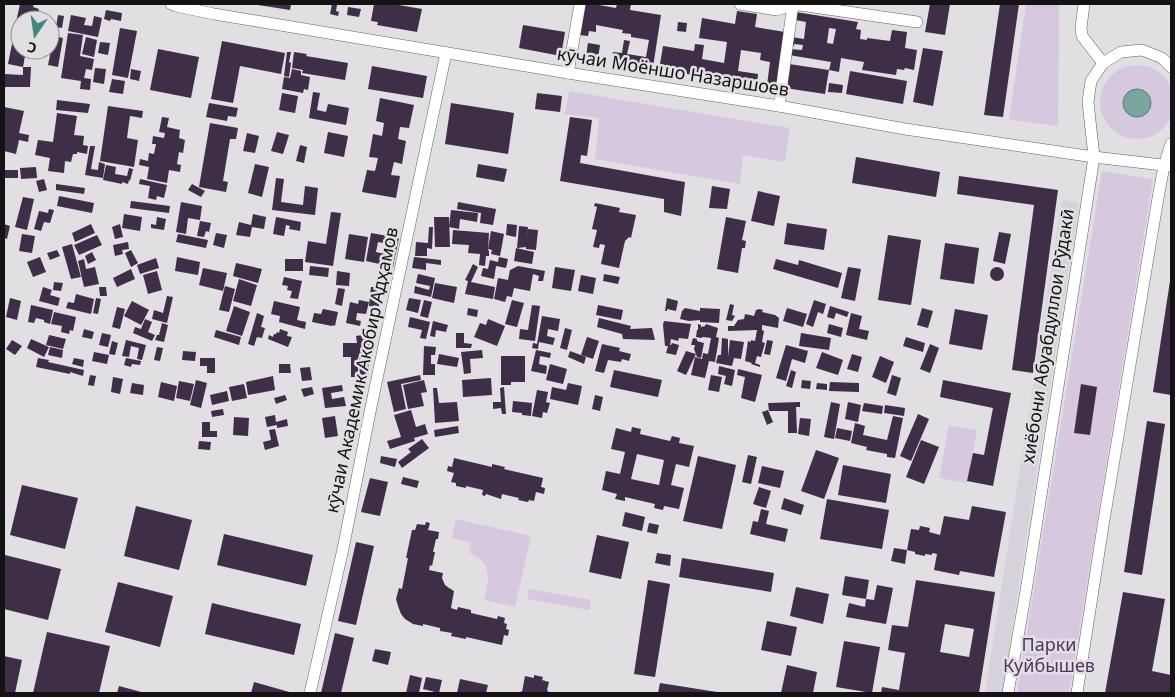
<svg xmlns="http://www.w3.org/2000/svg" width="1175" height="697" viewBox="0 0 1175 697" font-family="'Noto Sans',sans-serif">
	<style>
		.built { fill: #d7d1dc }
		.green { fill: #d5c8df }
		.water { fill: #7aa69d; stroke: #5b7a74 }
		.building { fill: #3e2e48; fill-rule: evenodd }
		.lines { fill: none; stroke-linecap: round; stroke-linejoin: round }
		.street-casing { stroke: #615f62; stroke-width: 12 }
		.street { stroke: #fff; stroke-width: 11 }
		.labels { text-anchor: middle; stroke-width: 5; stroke-linejoin: round; paint-order: stroke }
		.street-label { font-size: 18px; fill: #131314; stroke: #e2dfe3 }
		.park-label { font-size: 18px; fill: #503561; stroke: #e2dfe3 }
	</style>
	<rect width="100%" height="100%" fill="#e2dfe3"/>
	<polygon class="built" points="1062,200 1079,203 1002,693 985,693"/>
	<g class="green">
		<polygon points="1026,4 1059,4 1058,126 1009,120"/>
		<circle cx="1137" cy="102" r="37"/>
		<polygon points="569,91 790,128 785,162 743,155 740,184 595,159 599,118 565,114"/>
		<polygon points="1102,171 1153,179 1069,693 1017,693"/>
		<polygon points="949,425 977,430 967,483 939,478"/>
		<path d="M456,519L531,536L515,607L484,600C487,587 492,572 482,561C479,558 473,555 469,552L471,543L452,538Z"/>
		<polygon points="529,589 591,600 589,610 527,599"/>
	</g>
	<circle class="water" cx="1137" cy="103" r="14"/>
	<g class="building">
		<polygon points="20,4 34,4 33,7 39,9 36,20 20,20 20,23 16,22"/>
		<polygon points="258,4 291,4 290,10 258,5"/>
		<polygon points="332,4 337,5 336,11 339,12 338,16 330,14"/>
		<polygon points="374,4 393,4 422,9 417,32 377,25 378,22 371,21"/>
		<polygon points="584,4 593,4 616,8 617,4 631,4 630,10 661,15 653,67 612,60 613,52 622,53 624,40 630,41 627,54 646,57 649,40 631,37 631,34 622,33 623,30 596,25 596,32 589,31 588,36 579,35"/>
		<polygon points="930,4 950,4 945,35 925,32"/>
		<polygon points="1000,4 1019,4 1003,117 984,115"/>
		<polygon points="348,7 361,9 359,17 347,15"/>
		<polygon points="106,10 122,13 121,21 111,19 110,21 104,19"/>
		<polygon points="737,11 757,14 755,27 785,32 778,87 767,85 770,62 760,60 761,53 741,50 738,71 758,74 757,85 742,82 741,86 721,83 721,79 659,70 663,46 694,51 695,44 704,45 702,59 724,63 727,42 699,38 702,18 735,24"/>
		<path d="M796,12L858,22L856,29L861,30L860,39L867,40V38L890,41L892,30L907,32L905,48L917,50L914,70L905,68L904,70L897,69L896,75L862,70L864,62L841,58L839,72L829,70L831,62L789,55L790,49L802,50L803,45L794,44V46H791L792,37L804,39L806,22L795,20ZM829,28L836,29L833,44L827,43Z"/>
		<polygon points="58,15 64,16 62,28 56,27"/>
		<polygon points="71,15 86,18 84,25 92,26 94,16 102,18 98,37 68,31"/>
		<polygon points="678,22 687,23 686,32 677,31"/>
		<polygon points="523,25 565,32 561,56 519,48"/>
		<polygon points="120,28 137,31 128,78 112,75"/>
		<polygon points="19,32 20,50 30,50 29,57 25,56 23,67 8,64 13,39 18,40"/>
		<polygon points="68,33 83,35 80,56 94,59 92,70 86,69 84,78 91,79 90,90 80,89 81,81 61,78"/>
		<polygon points="54,36 63,38 58,67 48,65"/>
		<polygon points="86,37 97,40 94,57 82,54"/>
		<polygon points="222,41 285,53 281,74 240,66 233,103 211,99"/>
		<polygon points="100,42 110,43 108,55 98,53"/>
		<polygon points="588,43 600,45 598,58 586,56"/>
		<polygon points="923,48 943,51 933,106 913,102"/>
		<polygon points="158,49 199,57 191,98 150,90"/>
		<polygon points="287,52 291,52 289,62 291,63 289,77 284,76"/>
		<polygon points="294,52 307,54 306,56 348,63 345,80 302,73 303,70 292,68"/>
		<polygon points="789,64 829,70 825,94 785,88"/>
		<polygon points="372,66 427,76 423,98 368,89"/>
		<polygon points="23,67 31,67 30,87 4,87 4,74 23,75"/>
		<polygon points="95,68 106,69 104,84 93,82"/>
		<polygon points="131,69 141,71 139,81 130,79"/>
		<polygon points="292,69 301,71 301,75 310,77 308,90 304,89 303,93 282,89 284,77 290,78"/>
		<polygon points="850,71 907,81 903,104 846,94"/>
		<polygon points="112,79 125,81 123,94 109,92"/>
		<polygon points="829,83 843,85 842,93 828,92"/>
		<polygon points="313,92 320,93 317,110 326,112 328,104 349,108 346,125 309,118"/>
		<polygon points="282,93 298,96 295,113 279,110"/>
		<polygon points="537,93 562,96 560,112 535,109"/>
		<polygon points="380,98 414,105 409,128 400,127 398,139 406,141 402,164 394,162 391,175 400,176 396,198 362,192 367,170 375,171 378,158 369,157 373,134 382,136 384,123 376,121"/>
		<polygon points="57,100 90,104 88,113 56,110"/>
		<polygon points="209,103 238,108 236,117 228,116 227,121 206,117"/>
		<polygon points="451,103 514,113 508,154 445,144"/>
		<polygon points="108,106 143,111 142,118 130,116 127,138 138,140 134,167 100,161"/>
		<polygon points="4,107 24,111 19,133 29,135 28,142 19,140 16,154 4,151"/>
		<polygon points="57,113 77,116 74,135 84,136 83,145 88,146 87,154 77,152 77,154 73,154 71,162 65,161 64,173 48,171 50,158 35,155 38,140 53,142"/>
		<polygon points="162,117 169,118 167,127 180,130 179,138 185,140 183,153 179,152 177,164 181,165 180,172 169,170 167,183 147,179 149,167 139,165 140,159 148,161 149,153 154,154 156,144 152,144 153,136 164,138 165,133 159,132"/>
		<polygon points="570,117 592,120 587,156 581,155 580,163 685,182 681,216 664,212 664,199 560,181"/>
		<polygon points="210,123 238,128 236,139 230,139 223,181 228,182 226,192 199,187"/>
		<polygon points="277,132 289,135 283,154 271,151"/>
		<polygon points="328,132 348,136 344,157 324,153"/>
		<polygon points="247,133 259,136 255,153 243,151"/>
		<polygon points="300,145 307,147 304,163 296,161"/>
		<polygon points="90,146 95,146 91,169 98,170 99,162 105,164 103,178 85,175"/>
		<polygon points="856,157 940,172 936,197 852,183"/>
		<polygon points="255,164 269,167 262,197 248,193"/>
		<polygon points="478,164 507,169 504,182 476,177"/>
		<polygon points="106,165 116,167 115,174 127,176 129,168 133,169 130,181 129,180 128,184 122,182 122,184 103,180"/>
		<polygon points="36,167 37,178 21,179 20,168"/>
		<rect x="4" y="170" width="14" height="8"/>
		<polygon points="959,176 1058,190 1033,373 1012,370 1034,205 957,194"/>
		<polygon points="276,178 284,179 281,202 303,205 305,186 318,188 315,215 272,210"/>
		<polygon points="44,179 47,190 39,192 36,181"/>
		<polygon points="140,179 167,185 164,198 157,196 156,200 148,198 150,186 139,184"/>
		<polygon points="56,184 85,188 84,194 56,190"/>
		<polygon points="192,184 205,191 201,197 188,190"/>
		<polygon points="712,186 730,189 727,209 709,208"/>
		<polygon points="758,191 780,196 774,226 751,221"/>
		<polygon points="59,196 94,203 92,213 57,206"/>
		<polygon points="23,197 34,199 27,230 15,227"/>
		<polygon points="131,201 170,206 169,213 130,208"/>
		<polygon points="181,202 202,206 200,220 188,218 186,234 176,232"/>
		<polygon points="458,202 496,209 493,225 480,223 481,213 457,209"/>
		<polygon points="595,203 620,208 619,212 636,215 631,238 629,237 625,241 619,268 601,264 605,245 600,244 599,248 593,247 597,230 592,229 597,207 594,206"/>
		<polygon points="49,209 54,210 50,223 44,222 41,231 34,229 39,211 48,213"/>
		<polygon points="451,210 478,213 477,222 460,219 459,229 449,227"/>
		<polygon points="331,212 341,213 333,266 305,262 308,241 326,244"/>
		<polygon points="124,214 142,217 140,231 122,228"/>
		<polygon points="253,214 266,217 264,229 252,227 250,237 236,235 239,222 251,225"/>
		<polygon points="157,217 166,219 164,230 151,228 151,224 156,225"/>
		<polygon points="276,217 301,222 300,231 289,229 290,226 286,225 284,236 273,234"/>
		<polygon points="434,217 449,217 450,247 435,247"/>
		<polygon points="726,217 746,221 742,240 746,241 745,248 742,248 738,273 717,269"/>
		<polygon points="200,221 211,223 209,232 206,231 204,237 197,236"/>
		<polygon points="787,223 827,229 824,250 784,244"/>
		<polygon points="4,224 10,226 7,239 4,238"/>
		<polygon points="91,224 95,233 75,242 72,233"/>
		<polygon points="120,224 123,237 115,239 112,227"/>
		<polygon points="507,224 517,225 516,237 506,235"/>
		<polygon points="519,226 528,227 527,237 528,229 538,230 536,250 526,249 526,247 517,248"/>
		<polygon points="429,227 433,227 432,249 427,248 427,256 415,256 416,242 428,243"/>
		<polygon points="453,230 489,233 488,251 489,250 489,256 486,256 485,266 479,265 480,254 468,253 469,245 452,244"/>
		<polygon points="491,231 504,234 500,256 491,254 492,250 488,249"/>
		<polygon points="999,232 1011,234 1005,264 993,261"/>
		<polygon points="216,233 227,235 224,248 213,245"/>
		<path d="M371,233L399,238L393,267L366,261ZM378,242L392,245L390,255L376,252Z"/>
		<polygon points="22,234 35,236 32,253 19,251"/>
		<polygon points="178,234 208,240 206,248 176,242"/>
		<polygon points="349,234 368,237 364,262 345,259"/>
		<polygon points="97,235 102,245 79,255 74,245"/>
		<polygon points="888,235 921,240 911,305 878,300"/>
		<polygon points="128,242 129,249 122,250 123,254 115,256 113,245"/>
		<polygon points="945,243 979,248 974,284 940,279"/>
		<polygon points="72,244 81,277 71,279 62,247"/>
		<polygon points="516,248 534,252 532,264 514,261"/>
		<polygon points="57,250 60,256 50,260 47,253"/>
		<polygon points="131,250 138,263 131,267 125,253"/>
		<polygon points="92,252 96,260 88,264 85,256"/>
		<polygon points="40,257 46,272 33,277 27,262"/>
		<polygon points="177,257 200,262 198,275 175,271"/>
		<polygon points="414,257 441,260 441,265 426,263 426,270 412,268"/>
		<polygon points="499,257 508,259 506,268 496,266 494,279 481,276 483,268 488,269 490,260 498,262"/>
		<polygon points="156,258 159,268 140,274 137,265"/>
		<polygon points="84,259 86,269 95,267 99,284 84,287 78,261"/>
		<rect x="285" y="259" width="18" height="12"/>
		<polygon points="776,259 798,265 799,260 842,273 838,288 773,269"/>
		<polygon points="236,263 262,269 258,283 233,276"/>
		<polygon points="473,264 478,267 471,282 495,287 493,299 465,294 468,281 465,280"/>
		<polygon points="310,266 329,268 328,277 309,275"/>
		<polygon points="518,266 545,271 543,281 538,281 539,276 533,274 530,291 514,288 512,297 507,296 505,302 494,299 498,278 508,280 510,270"/>
		<polygon points="555,267 575,270 571,291 552,288"/>
		<polygon points="848,267 861,269 855,301 841,298"/>
		<circle cx="997" cy="274" r="7"/>
		<polygon points="203,268 227,273 223,291 199,285"/>
		<polygon points="131,269 135,279 117,287 113,278"/>
		<polygon points="157,271 162,290 148,294 143,275"/>
		<polygon points="337,271 350,273 349,286 336,285"/>
		<polygon points="418,274 435,278 431,297 414,293 415,286 429,290 430,286 416,283"/>
		<polygon points="604,274 620,277 618,284 603,281"/>
		<polygon points="581,275 596,278 593,294 578,291"/>
		<polygon points="284,277 302,281 298,299 290,298 292,291 287,290 288,286 282,285"/>
		<polygon points="239,279 257,285 251,306 233,301"/>
		<polygon points="1170,281 1171,281 1171,395 1153,392"/>
		<polygon points="54,282 63,283 61,291 53,290"/>
		<polygon points="435,283 457,287 454,303 432,298"/>
		<polygon points="225,286 235,289 229,312 219,310"/>
		<polygon points="43,287 52,290 50,295 60,298 58,306 39,301"/>
		<polygon points="99,287 106,287 107,296 100,296"/>
		<polygon points="371,287 380,287 379,307 369,306"/>
		<polygon points="338,288 345,289 342,306 335,304"/>
		<polygon points="76,294 94,299 91,314 66,308 68,302 74,303"/>
		<polygon points="167,296 173,297 167,323 152,319 154,310 163,313"/>
		<polygon points="10,298 21,301 17,320 6,317"/>
		<polygon points="96,298 101,299 98,314 93,313"/>
		<polygon points="409,298 421,300 418,313 406,310"/>
		<polygon points="667,298 678,301 676,311 667,309 667,311 665,311"/>
		<polygon points="359,300 369,302 366,314 357,313 356,320 361,321 360,326 346,323 350,302 358,304"/>
		<polygon points="424,300 432,302 428,318 420,316"/>
		<polygon points="512,300 524,303 517,327 505,324"/>
		<polygon points="814,300 826,304 823,314 818,312 813,327 806,324"/>
		<polygon points="132,301 149,310 141,325 124,316"/>
		<polygon points="274,301 300,307 297,320 306,322 305,329 279,322 280,316 271,314"/>
		<polygon points="730,304 734,305 732,315 735,316 732,321 726,320"/>
		<polygon points="31,305 53,310 50,324 44,322 44,320 36,318 34,323 28,322"/>
		<polygon points="532,305 540,306 535,341 519,339 520,329 528,330"/>
		<polygon points="598,305 623,310 621,320 596,315"/>
		<polygon points="234,306 250,312 242,336 226,331"/>
		<polygon points="830,306 849,312 847,317 836,313 834,319 827,317"/>
		<polygon points="117,307 125,309 120,329 112,327"/>
		<polygon points="468,308 478,310 477,317 467,315"/>
		<polygon points="685,308 700,311 700,308 720,309 719,323 700,322 700,320 689,321 680,319 682,311"/>
		<polygon points="787,308 807,314 803,327 783,321"/>
		<polygon points="922,308 933,311 928,328 917,325"/>
		<polygon points="323,309 338,312 335,326 333,325 332,326 312,322 314,313 321,314"/>
		<polygon points="759,309 763,310 762,312 775,315 779,318 778,328 762,325 762,330 764,331 762,342 765,343 761,357 757,356 755,363 760,365 760,367 751,364 752,363 745,361 748,341 751,342 751,340 755,341 757,330 728,331 728,326 734,326 738,320 744,319 745,314 754,316 756,310"/>
		<polygon points="955,309 988,315 982,350 949,344"/>
		<polygon points="54,312 76,317 73,331 70,330 69,334 61,332 62,326 51,324"/>
		<polygon points="257,313 264,316 261,327 265,328 262,338 257,337 254,346 248,344"/>
		<polygon points="851,313 862,316 859,329 869,331 867,340 846,335"/>
		<polygon points="542,316 560,319 558,331 548,329 547,336 555,338 553,345 539,342 538,349 532,348 533,343 537,344"/>
		<polygon points="410,317 430,322 426,339 420,338 422,330 408,327"/>
		<polygon points="599,318 631,326 630,329 652,328 655,340 623,339 622,334 597,327"/>
		<polygon points="145,319 152,322 148,332 155,335 152,341 133,333 135,327 141,329"/>
		<polygon points="488,319 505,326 497,346 474,337 480,323 486,325"/>
		<polygon points="433,321 448,325 446,332 436,330 435,337 430,336"/>
		<polygon points="664,321 691,324 688,339 679,338 678,341 671,339 670,345 671,345 672,343 679,345 676,355 666,353 668,346 665,346 663,325"/>
		<polygon points="162,323 168,325 164,342 155,340 157,335 159,335"/>
		<polygon points="698,324 701,325 701,327 705,326 706,324 718,328 716,337 719,338 715,362 709,361 705,378 691,375 695,357 702,359 703,353 708,354 711,338 703,337 701,338 696,337 697,330 698,330"/>
		<polygon points="829,324 843,328 841,337 827,333"/>
		<polygon points="565,328 572,330 567,350 560,348"/>
		<polygon points="84,329 94,332 92,339 82,337"/>
		<polygon points="280,329 288,332 287,336 292,337 288,347 268,339 269,335 273,337 274,334 276,334 277,332 279,333"/>
		<polygon points="216,330 241,337 239,345 214,337"/>
		<polygon points="102,333 111,335 108,347 99,345"/>
		<polygon points="456,333 464,333 464,343 472,344 471,348 456,348"/>
		<polygon points="801,333 831,338 829,350 799,346"/>
		<polygon points="49,335 66,339 63,349 46,345"/>
		<polygon points="362,335 362,357 358,357 358,377 351,377 351,357 343,357 343,343 357,343 356,336"/>
		<polygon points="587,337 599,341 593,359 581,355"/>
		<polygon points="906,337 925,343 923,352 903,346"/>
		<polygon points="370,338 371,354 363,354 362,339"/>
		<polygon points="693,338 697,339 697,341 704,343 701,358 697,357 694,349 695,345 691,345"/>
		<polygon points="722,338 728,339 728,357 730,340 744,342 741,359 734,358 732,366 716,363 718,355 721,355"/>
		<polygon points="31,339 49,347 44,357 27,348"/>
		<polygon points="12,340 22,346 15,355 6,349"/>
		<polygon points="126,340 146,345 142,360 137,359 139,348 131,346 129,357 122,356"/>
		<polygon points="767,340 773,341 770,355 764,354"/>
		<polygon points="112,341 118,343 115,355 109,354"/>
		<polygon points="602,344 620,348 619,351 631,354 629,361 622,359 621,362 608,360 604,373 595,371"/>
		<polygon points="930,344 939,348 930,373 920,369"/>
		<polygon points="786,345 808,351 805,363 792,359 786,381 776,378"/>
		<polygon points="424,346 436,347 435,355 431,355 431,364 435,364 435,375 423,375"/>
		<polygon points="50,347 63,350 62,358 48,355"/>
		<polygon points="157,347 163,348 160,361 154,360"/>
		<polygon points="482,350 483,358 470,359 471,373 464,374 461,352"/>
		<polygon points="536,350 551,353 550,358 540,356 539,364 547,366 546,374 531,371"/>
		<polygon points="183,351 196,352 195,361 182,360"/>
		<polygon points="570,351 586,357 584,364 568,357"/>
		<polygon points="686,351 696,354 686,375 677,371"/>
		<polygon points="94,352 109,355 107,364 92,361"/>
		<polygon points="822,352 843,360 838,375 816,368"/>
		<polygon points="439,354 459,358 457,367 437,364"/>
		<polygon points="852,354 862,357 858,372 847,369"/>
		<polygon points="501,356 525,356 525,382 511,382 511,385 501,385"/>
		<polygon points="880,356 894,362 886,383 872,377"/>
		<polygon points="38,358 49,360 48,362 84,370 83,376 70,372 70,374 36,367"/>
		<polygon points="74,358 84,360 83,367 72,364"/>
		<polygon points="126,358 141,361 140,365 132,364 131,367 124,365"/>
		<polygon points="200,358 215,358 215,373 207,373 207,366 200,366"/>
		<polygon points="359,358 368,358 369,375 360,376"/>
		<polygon points="279,364 290,364 291,373 279,373"/>
		<polygon points="550,364 567,369 563,384 546,380"/>
		<polygon points="719,366 735,370 732,386 724,384 726,376 718,374"/>
		<polygon points="310,367 312,380 302,381 300,368"/>
		<polygon points="738,369 762,375 755,402 741,398 745,377 737,375"/>
		<polygon points="614,370 662,380 658,397 610,387"/>
		<polygon points="791,370 796,372 792,388 786,386"/>
		<polygon points="90,375 96,376 94,386 88,385"/>
		<polygon points="420,375 421,380 401,384 406,409 394,412 387,382"/>
		<polygon points="711,375 722,377 719,392 708,390"/>
		<polygon points="892,375 901,378 896,396 887,393"/>
		<polygon points="273,376 275,390 248,395 246,382"/>
		<polygon points="113,377 123,379 120,394 111,392"/>
		<polygon points="491,378 492,395 463,397 462,380"/>
		<polygon points="196,380 207,383 201,408 190,405"/>
		<polygon points="424,380 427,392 421,393 424,406 408,409 403,385"/>
		<polygon points="802,380 811,381 810,389 801,388"/>
		<polygon points="943,380 1011,393 993,486 967,481 973,453 984,455 993,408 940,397"/>
		<polygon points="179,381 194,384 190,401 176,398"/>
		<polygon points="161,382 177,386 174,401 158,397"/>
		<polygon points="830,382 859,383 859,392 829,391"/>
		<polygon points="132,383 144,385 143,395 130,393"/>
		<polygon points="568,383 582,386 578,405 550,399 552,387 566,390"/>
		<polygon points="817,383 827,384 827,390 816,389"/>
		<polygon points="244,384 247,398 232,401 229,387"/>
		<polygon points="1081,384 1097,387 1090,435 1074,433"/>
		<polygon points="342,385 343,391 331,393 332,399 344,397 346,406 325,408 322,388"/>
		<polygon points="312,387 314,394 304,397 301,389"/>
		<polygon points="504,387 506,414 502,414 501,408 493,409 493,402 501,402 500,388"/>
		<polygon points="433,388 437,388 439,403 457,402 459,421 435,423"/>
		<polygon points="537,390 548,392 546,402 550,403 547,413 543,412 542,418 532,416"/>
		<polygon points="227,391 229,401 212,405 210,395"/>
		<polygon points="285,395 287,400 276,404 274,398"/>
		<polygon points="595,395 603,397 600,411 592,409"/>
		<polygon points="513,401 532,403 531,416 522,415 522,413 512,412"/>
		<polygon points="800,402 800,407 796,407 797,433 788,433 788,411 769,411 768,403"/>
		<polygon points="831,402 840,404 834,439 824,437"/>
		<polygon points="848,402 861,405 858,422 845,419"/>
		<polygon points="864,403 883,406 882,414 862,411"/>
		<polygon points="885,405 905,408 904,416 884,413"/>
		<polygon points="223,409 224,415 212,417 211,411"/>
		<polygon points="411,410 416,427 425,424 428,434 414,438 415,441 390,449 387,441 401,437 394,415"/>
		<polygon points="768,410 773,422 767,425 762,412"/>
		<polygon points="918,414 929,419 911,461 900,456"/>
		<polygon points="275,415 276,422 287,419 288,426 277,428 277,425 267,427 265,417"/>
		<polygon points="335,416 338,436 325,438 322,418"/>
		<polygon points="893,416 903,418 895,458 887,457 887,454 866,450 867,447 851,443 855,423 865,426 863,435 887,440"/>
		<polygon points="234,417 249,418 248,436 233,435"/>
		<polygon points="352,418 356,435 348,437 345,419"/>
		<polygon points="800,418 811,419 809,436 798,434"/>
		<polygon points="1147,421 1165,424 1142,575 1124,572"/>
		<polygon points="202,422 210,422 210,431 217,431 217,437 202,437"/>
		<polygon points="458,426 459,433 435,437 434,430"/>
		<path d="M632,427L641,429L640,434L670,441L672,436L680,438L679,443L694,446L689,467L676,464L671,485L684,488L679,509L664,506L663,510L654,508L655,504L625,497V501L615,499L617,494L602,490L606,471L620,474L625,452L611,449L616,428L631,432ZM637,454L664,460L659,485L631,479Z"/>
		<polygon points="837,428 852,431 850,441 835,438"/>
		<polygon points="275,429 279,446 265,450 263,442 271,440 269,430"/>
		<polygon points="422,439 429,448 402,468 398,462 411,452 408,449"/>
		<polygon points="921,440 939,447 924,484 906,477"/>
		<polygon points="199,441 211,442 210,450 198,449"/>
		<polygon points="816,450 839,458 824,499 801,491"/>
		<polygon points="748,455 757,457 751,484 742,482"/>
		<polygon points="381,456 397,459 395,467 380,463"/>
		<polygon points="698,456 736,465 722,529 683,521"/>
		<polygon points="454,458 492,467 492,464 505,467 504,469 543,478 541,487 545,488 544,494 536,492 534,501 529,500 528,502 518,500 519,498 502,494 501,499 486,494 485,496 482,495 483,490 466,486 466,488 456,486 456,483 451,482 454,473 447,471 448,466 452,467"/>
		<polygon points="843,465 891,474 886,503 838,495"/>
		<polygon points="762,466 784,471 780,488 758,483"/>
		<polygon points="403,477 419,481 417,488 401,484"/>
		<polygon points="370,478 388,482 380,516 361,512"/>
		<polygon points="22,485 78,498 65,549 10,535"/>
		<polygon points="759,487 771,491 766,508 753,504"/>
		<polygon points="784,498 804,505 801,515 781,509"/>
		<polygon points="827,499 889,510 882,549 820,539"/>
		<polygon points="136,506 192,520 179,570 124,556"/>
		<polygon points="972,506 1006,512 994,577 960,571 959,575 934,570 937,554 932,553 932,555 925,554 925,556 915,554 915,552 907,550 911,529 919,530 920,526 930,528 929,532 940,535 944,516 969,520"/>
		<polygon points="761,509 769,511 766,524 788,529 785,542 750,534 753,521 758,522"/>
		<polygon points="625,512 645,517 642,531 622,526"/>
		<polygon points="426,522 430,523 428,530 439,532 438,539 436,539 433,552 435,552 432,566 430,565 429,570 443,573 442,578 445,585 449,588 454,591 451,608 457,610 458,607 471,610 471,613 497,619 498,616 505,618 504,623 507,624 506,629 509,630 508,636 504,635 502,645 466,637 466,639 451,636 452,633 440,631 440,628 423,624 423,626 413,624 405,619 401,614 398,606 396,599 399,588 402,589 408,558 406,558 412,530 415,530 417,524 425,525"/>
		<polygon points="649,523 659,525 657,534 647,532"/>
		<polygon points="224,534 313,555 306,586 217,565"/>
		<polygon points="597,535 629,542 621,579 589,572"/>
		<polygon points="356,542 374,546 356,625 338,621"/>
		<polygon points="894,548 907,550 905,564 891,561"/>
		<polygon points="657,553 671,555 670,566 655,563"/>
		<polygon points="5,555 61,569 48,620 4,609 4,560"/>
		<polygon points="682,558 774,573 771,592 679,577"/>
		<polygon points="845,576 869,580 866,599 842,595"/>
		<polygon points="648,580 670,584 655,677 634,674"/>
		<path d="M916,580L995,592L979,693H881L882,687L899,690L905,653L888,650L892,625L908,627ZM945,624L974,629L969,657L940,652Z"/>
		<polygon points="118,582 173,596 160,647 105,632"/>
		<polygon points="877,585 893,588 886,624 846,617 849,603 865,607 866,599 874,600"/>
		<polygon points="796,587 829,594 823,624 790,616"/>
		<polygon points="1123,592 1165,599 1152,671 1171,675 1171,693 1105,693"/>
		<polygon points="212,603 301,624 294,655 205,634"/>
		<polygon points="767,621 797,627 791,656 761,650"/>
		<polygon points="47,632 110,646 99,693 33,693"/>
		<polygon points="335,633 354,638 341,693 321,693"/>
		<polygon points="844,641 880,647 872,693 836,687"/>
		<polygon points="375,649 391,652 388,665 372,661"/>
		<polygon points="4,656 22,660 15,693 4,693"/>
		<polygon points="787,665 817,672 813,693 781,693"/>
		<polygon points="410,675 422,678 419,693 406,693"/>
		<polygon points="534,675 543,677 542,680 549,682 547,690 548,691 548,693 520,693 521,691 522,692 525,676 534,678"/>
		<polygon points="426,677 442,680 439,693 423,689"/>
		<polygon points="460,679 488,685 486,693 457,693"/>
		<polygon points="254,682 293,693 251,693"/>
		<polygon points="660,683 717,692 717,693 658,693"/>
		<polygon points="119,686 145,693 117,693"/>
	</g>
	<g class="lines">
		<g class="street-casing">
			<g id="street">
				<polyline points="171,4 176,6 214,14 568,73 779,106 905,129 1094,157 1171,166"/>
				<polyline points="740,4 777,10 793,4"/>
				<polyline points="1084,4 1081,28 1082,36 1103,63"/>
				<polyline points="568,73 580,4"/>
				<polyline points="779,106 793,4 917,22"/>
				<polyline points="310,693 343,549 371,407 446,53"/>
				<polyline points="1008,693 1026,591 1094,157 1088,102 1091,81 1103,63 1121,52 1142,50 1162,58 1171,67"/>
				<polyline points="1077,693 1103,526 1158,198 1164,166 1171,144"/>
			</g>
		</g>
		<use href="#street" class="street"/>
	</g>
	<g class="labels">
		<g class="street-label">
			<text transform="translate(673 72) rotate(9)" y="6">кӯчаи Моёншо Назаршоев</text>
			<text transform="translate(1048 336) rotate(-81)" y="6">хиёбони Абуабдуллои Рӯдакӣ</text>
			<text transform="translate(362 370) rotate(-78)" y="6">кӯчаи Академик Акобир Адҳамов</text>
		</g>
		<g class="park-label">
			<text x="1049" y="651">Парки<tspan x="1049" dy="21">Куйбышев</tspan></text>
		</g>
	</g>
	<rect width="1175" height="697" fill="none" stroke="#131314" stroke-width="10"/>
	<g transform="translate(35 35) rotate(193)"><circle r="24" fill="#e2dfe3" stroke="#8f8d90"/>
	<path d="M0-4L9 19L0 12L-9 19Z" fill="#45897c"/>
	<text y="-8" font-size="14" font-weight="bold" text-anchor="middle" fill="#131314">С</text>
	</g>
</svg>
